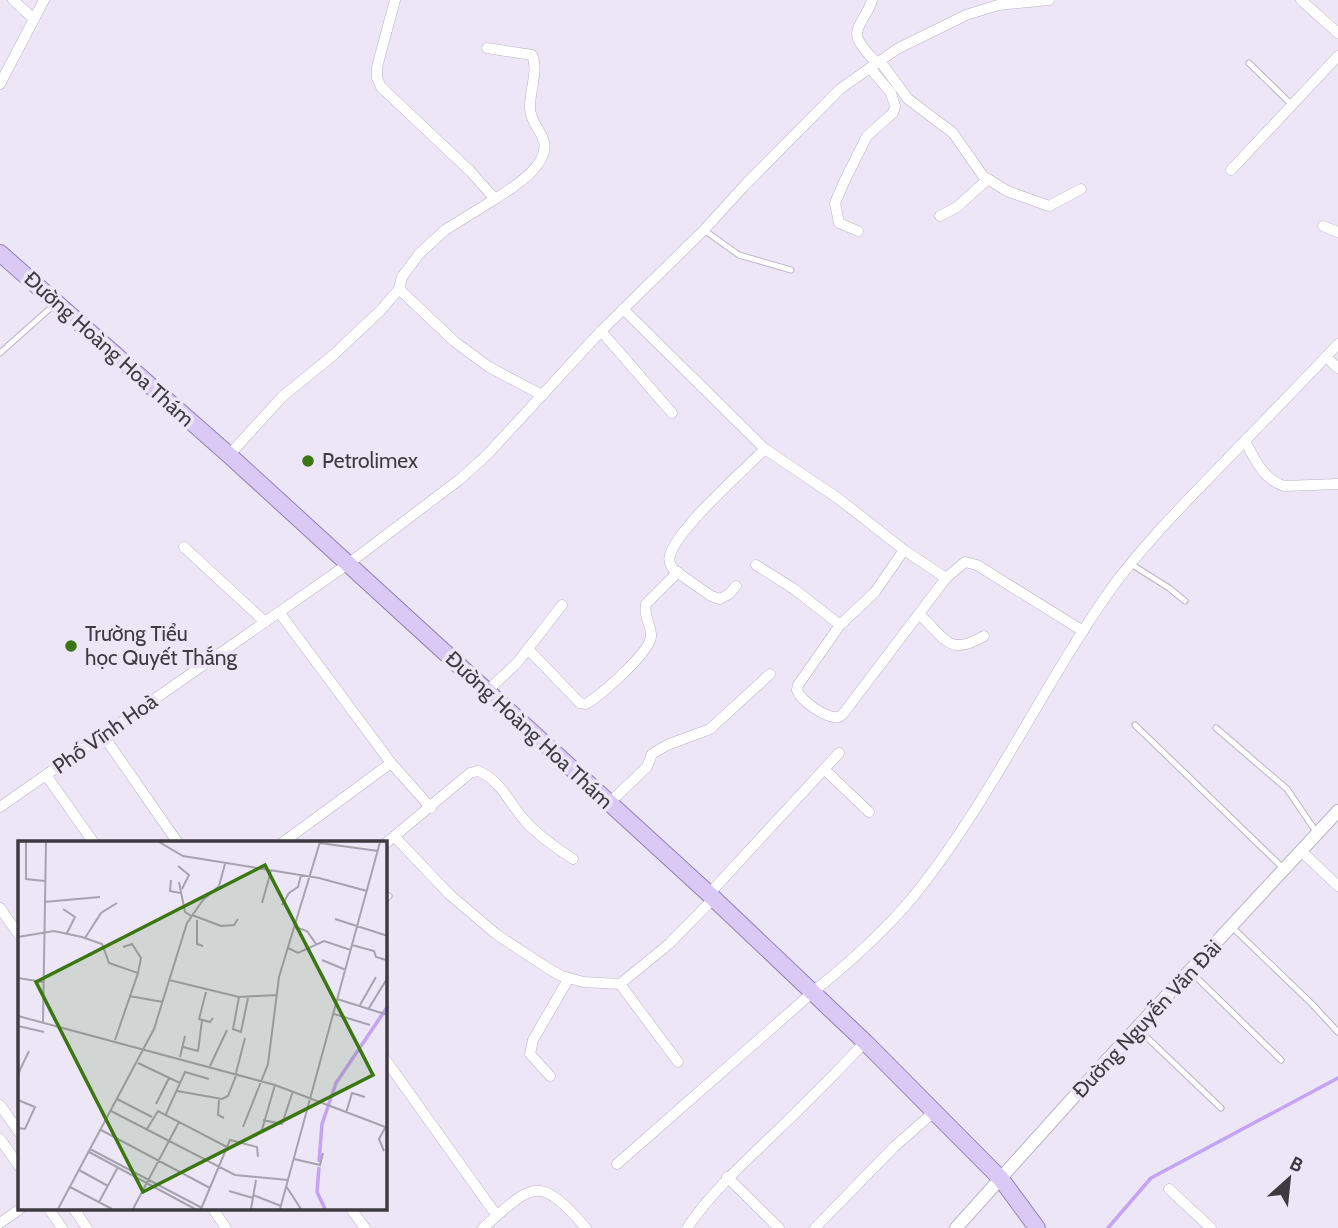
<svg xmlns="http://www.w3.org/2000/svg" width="1338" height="1228" viewBox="0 0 1338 1228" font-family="Cabin,sans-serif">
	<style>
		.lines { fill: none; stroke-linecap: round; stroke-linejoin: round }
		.stream { stroke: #c4a3f5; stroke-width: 3.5 }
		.service-casing { stroke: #b9b4c3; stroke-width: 7 }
		.minor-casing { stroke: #b9b4c3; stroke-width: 11 }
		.tertiary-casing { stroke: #b9b4c3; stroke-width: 14 }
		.primary-casing { stroke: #9380b1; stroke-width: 18 }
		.service { stroke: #fff; stroke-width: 5 }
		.minor { stroke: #fff; stroke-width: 10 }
		.tertiary { stroke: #fff; stroke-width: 12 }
		.primary { stroke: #dac9f4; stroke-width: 16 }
		.poi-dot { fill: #3a7711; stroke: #ece6f6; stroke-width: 2.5 }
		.labels { text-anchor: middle; stroke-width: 7; stroke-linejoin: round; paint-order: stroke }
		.street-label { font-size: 21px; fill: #3d3b41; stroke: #ece6f6 }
		.poi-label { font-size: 21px; fill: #3d3b41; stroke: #ece6f6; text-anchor: start }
		.inset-river { fill: none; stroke: #c4a3f5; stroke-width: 3.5 }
		.inset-road { fill: none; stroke: #a6a2ae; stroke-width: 2 }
		.view { fill: #3a7711; fill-opacity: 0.15; stroke: #3a7711; stroke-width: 3.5 }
		.inset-edge { fill: none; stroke: #3d3b41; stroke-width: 3.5 }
	</style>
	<rect width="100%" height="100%" fill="#ece6f6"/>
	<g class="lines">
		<polyline class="stream" points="1108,1228 1151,1178 1338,1078"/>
		<g class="service-casing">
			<g id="service">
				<polyline points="1249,63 1291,104"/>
				<polyline points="704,230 739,255 791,270"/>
				<polyline points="0,353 55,304"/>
				<polyline points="1131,564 1169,588 1185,601"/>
				<polyline points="1135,725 1283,868"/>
				<polyline points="1216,728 1287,789 1317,833"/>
				<polyline points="385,900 389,896"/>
				<polyline points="1232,927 1312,1004 1338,1032"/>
				<polyline points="1191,972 1281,1060"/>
				<polyline points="1137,1028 1221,1108"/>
			</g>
		</g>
		<g class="minor-casing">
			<g id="minor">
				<polyline points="13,0 34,19"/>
				<path d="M872,0C870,12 853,27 858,39C861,47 871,56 876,63"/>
				<polyline points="1301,0 1338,33"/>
				<path d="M487,48L532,55C539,71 529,92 530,109C531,122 539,128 543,139C553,164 512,188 495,199"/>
				<polyline points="880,61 908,99 953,133 983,176 1007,191 1049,206 1081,189"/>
				<polyline points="0,84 44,0"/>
				<polyline points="1231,170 1338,56"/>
				<polyline points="940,216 957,207 988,179"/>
				<polyline points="1323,226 1338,232"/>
				<polyline points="858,231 839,223 835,203 844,182 867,136 893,113 895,106 891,93 870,68"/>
				<polyline points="399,289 455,342 489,367 542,395"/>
				<polyline points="623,309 765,449 839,499 904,550 946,578"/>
				<polyline points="601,331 672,413"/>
				<polyline points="1326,357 1338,368"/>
				<path d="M1245,441C1254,458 1264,480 1284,486L1338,484"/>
				<polyline points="229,455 283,396 331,357 380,311 399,289 402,277 419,254 445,230 495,199 470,171 381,87 377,78 377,67 395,0"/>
				<polyline points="184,547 265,622"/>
				<path d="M904,550L875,592L840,625L798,685L797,690C801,701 826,719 839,717L843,714L946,578L965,562L977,565L1083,631"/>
				<polyline points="756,565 794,589 840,625"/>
				<path d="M736,586L729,594L720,599L711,596L674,570C670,565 668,561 670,555C678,528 743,471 765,449"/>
				<polyline points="279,612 391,763 431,808"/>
				<path d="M920,615C945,638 949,657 984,636"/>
				<path d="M528,649L580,703L586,704C601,695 649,653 651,637C652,625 643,617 646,604L678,572"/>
				<polyline points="488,690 517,663 562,605"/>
				<polyline points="103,735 178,843"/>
				<polyline points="824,769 869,812"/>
				<polyline points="46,775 94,843"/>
				<polyline points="608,804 647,767 652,754 667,745 710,729 770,674"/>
				<polyline points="0,807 348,564 459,480 487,455 601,331 704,230 744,186 840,89 897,49 966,15 998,5 1049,0"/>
				<polyline points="395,837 449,894 496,934 549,969 562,976 583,982 620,984 669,944 714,898"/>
				<polyline points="282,843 391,763"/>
				<path d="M385,844L470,773L478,771C501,780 510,805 526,822C540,837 556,848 573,859"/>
				<polyline points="1302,852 1338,886"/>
				<polyline points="709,894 839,753"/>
				<polyline points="0,908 19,935"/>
				<polyline points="620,984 678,1062"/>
				<polyline points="385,1059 497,1216"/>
				<polyline points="550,1076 530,1054 533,1040 569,978"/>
				<polyline points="0,1105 19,1132"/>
				<polyline points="0,1139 19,1166"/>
				<path d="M617,1164L813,992C849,963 883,933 913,897C990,802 1041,688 1111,589C1140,549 1175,513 1209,478C1252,433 1296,389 1338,344"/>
				<polyline points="727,1177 779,1228"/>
				<polyline points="1169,1189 1211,1228"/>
				<polyline points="49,1209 62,1228"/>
				<polyline points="74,1209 87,1228"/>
				<polyline points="213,1209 226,1228"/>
				<polyline points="351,1209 365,1228"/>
				<polyline points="0,1223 20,1209"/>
				<path d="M483,1228C533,1184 538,1173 586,1228"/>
				<path d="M687,1228C713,1190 745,1162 778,1130C808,1101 837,1072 865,1042"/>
				<polyline points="815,1228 894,1147 935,1111"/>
			</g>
		</g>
		<g class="tertiary-casing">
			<polyline id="tertiary" points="956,1228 1107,1060 1338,811"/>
		</g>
		<g class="primary-casing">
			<polyline id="primary" points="0,253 229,455 709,894 865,1042 1001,1179 1037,1228"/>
		</g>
		<use href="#service" class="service"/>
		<use href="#minor" class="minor"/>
		<use href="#tertiary" class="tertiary"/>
		<use href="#primary" class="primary"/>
	</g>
	<g class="poi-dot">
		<circle cx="308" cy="461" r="7"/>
		<circle cx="71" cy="646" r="7"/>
	</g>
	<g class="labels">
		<g class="street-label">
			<text transform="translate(109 349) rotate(42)" y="7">Đường Hoàng Hoa Thám</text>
			<text transform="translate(529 730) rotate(43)" y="7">Đường Hoàng Hoa Thám</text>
			<text transform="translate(105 734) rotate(-35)" y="7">Phố Vĩnh Hoà</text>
			<text transform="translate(1147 1019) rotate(-47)" y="7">Đường Nguyễn Văn Đài</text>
		</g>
		<g class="poi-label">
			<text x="322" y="468">Petrolimex</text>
			<text x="85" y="641">Trường Tiểu<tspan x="85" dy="24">học Quyết Thắng</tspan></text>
		</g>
	</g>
	<g transform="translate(18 841)">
		<rect width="369" height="369" fill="#ece6f6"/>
		<path class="inset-river" d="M301,321L304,283L318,242L370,165M301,326L299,351L307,368"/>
		<path class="inset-road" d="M8,1V38L27,40M141,1L165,15L301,37L349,50M302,2L360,10M160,25L171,34L164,48M153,39L152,50L162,52M161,41L167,71L173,75M26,61L82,56M244,62L253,30M264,64L271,52L280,46L283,34M45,68L57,76L49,92M174,74L203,85L216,84L220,78M317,78L370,95M179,79V103L185,105M277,86L289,90L298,103M0,96L36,90L64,96L84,103L91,122L120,132L97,199M67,97L83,72L99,62M334,104L356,110L358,116L368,119M105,106L114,103L123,117L120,132M270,107L280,112L306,100L333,109M304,119L328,129M0,137L25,141M151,139L221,156L259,154M188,151L181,178L192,181L195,177M111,155L145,161M221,156L215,188L223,191L230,157M319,158L370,174M342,164L358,136M351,167L370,136M316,173L352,184M0,175L257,244L370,287M25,181L28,1M0,185L26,191M165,206L180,210L184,180M162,216L167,195M120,222L162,242M192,225L209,189M218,232L227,197M0,233L11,210M159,250L204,258L210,255L219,232M99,258L134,276M0,259L17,266L7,288L0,287M201,259L200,274L206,277M138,263L151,237M93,270L217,334L270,339M328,272L334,252L347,256M148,273L167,231L191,238M245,279L264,283L275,250M225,286L250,223L261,136L302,1M129,288L140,270L209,306M83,289L192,347M243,292L257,244M72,308L184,367M366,310L361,298L367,287M71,311L177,368M276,318L302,324L305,312M61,329L90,345M268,345L283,368M52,346L94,368M211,350L235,357M235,354L263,365M81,361L100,326M40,368L136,188L169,82L185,59L201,45L207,23M115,368L161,281M183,368L212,299L239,306L240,316M233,368L238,339M262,368L362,1"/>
		<path class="view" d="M247,24L355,234L125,351L18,141Z"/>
		<rect width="369" height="369" class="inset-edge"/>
	</g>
	<g transform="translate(1289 1179) rotate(27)" stroke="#ece6f6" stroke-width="5" paint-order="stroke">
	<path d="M0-5L12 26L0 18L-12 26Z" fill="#3d3b41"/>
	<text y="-10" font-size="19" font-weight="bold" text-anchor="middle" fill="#3d3b41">B</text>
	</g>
</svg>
